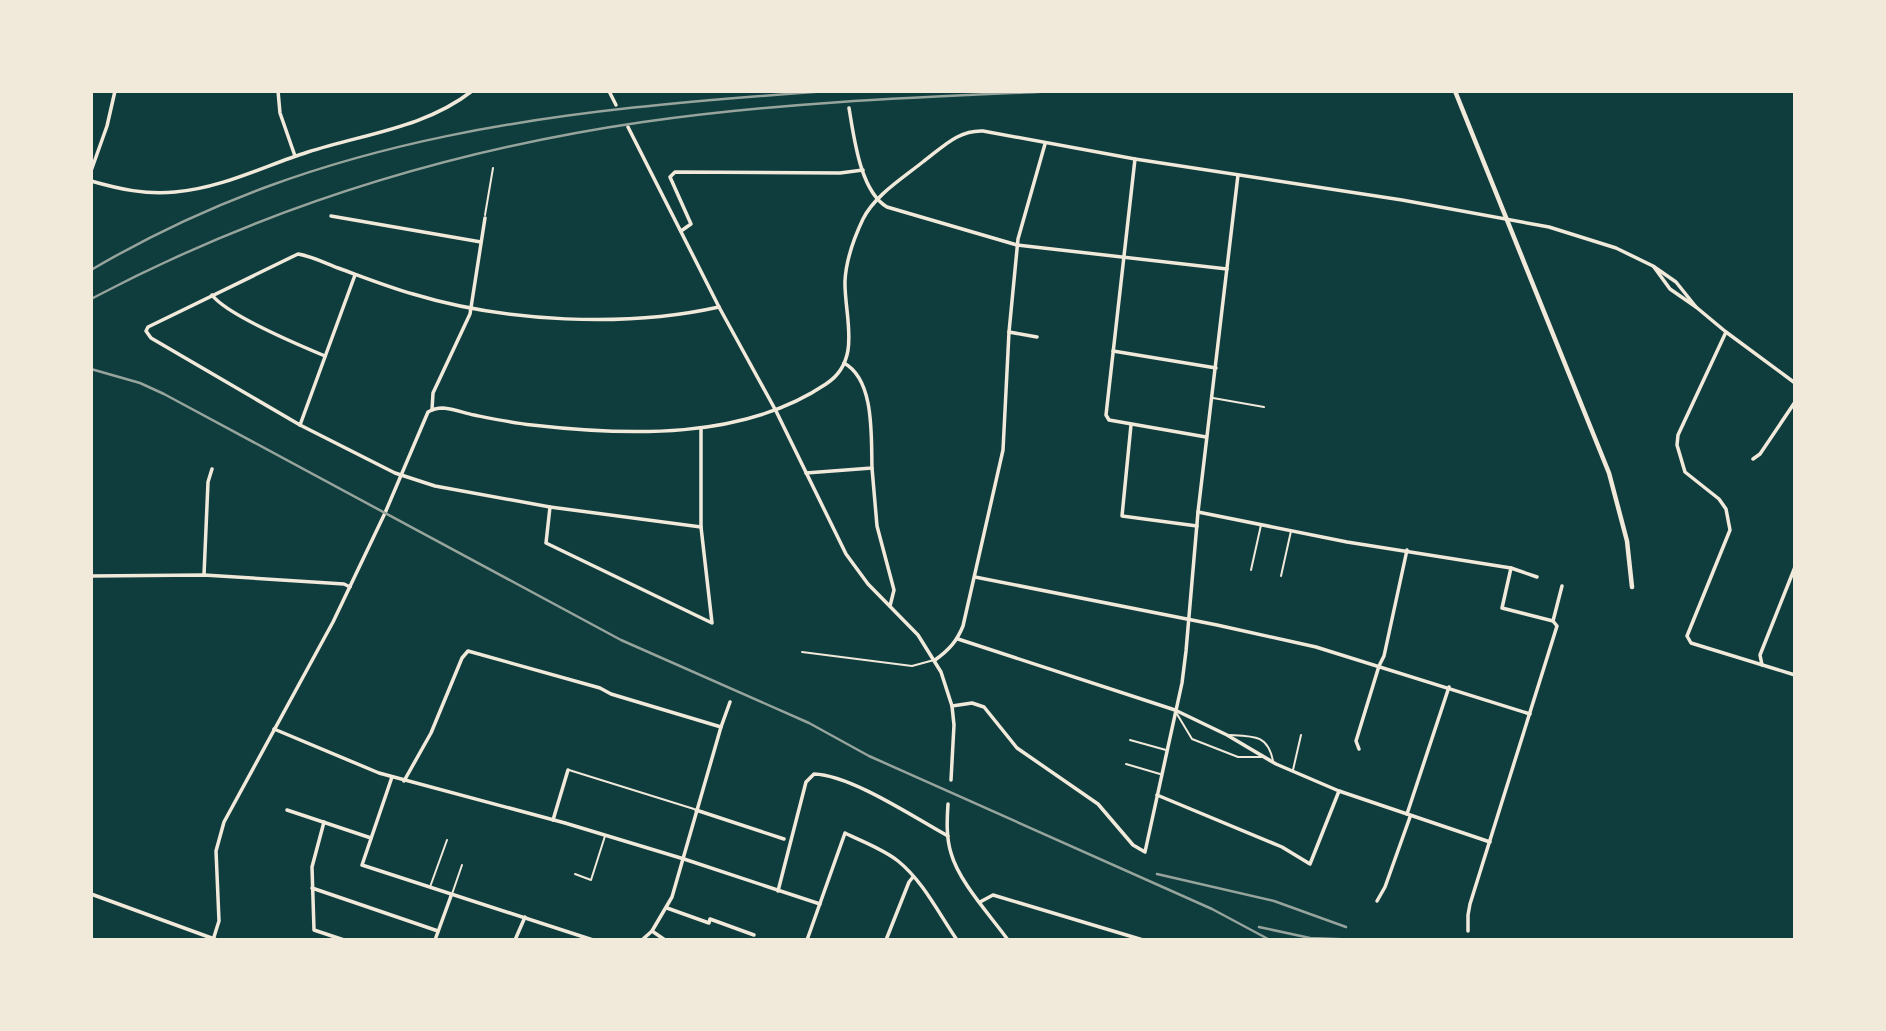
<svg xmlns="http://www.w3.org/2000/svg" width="1886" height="1031" viewBox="0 0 1886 1031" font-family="Inter,sans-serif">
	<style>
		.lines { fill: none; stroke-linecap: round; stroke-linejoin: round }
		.service { stroke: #f1e9da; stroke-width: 2 }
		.minor { stroke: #f1e9da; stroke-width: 3.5 }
		.tertiary { stroke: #f1e9da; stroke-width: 3.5 }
		.secondary { stroke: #f1e9da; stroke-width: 4.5 }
		.rail { stroke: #97a49c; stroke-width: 2.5 }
	</style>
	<rect width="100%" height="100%" fill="#0f3d3e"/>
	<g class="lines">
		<g class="service">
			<polyline points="485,215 493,168"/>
			<polyline points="1213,398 1264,407"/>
			<polyline points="1251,570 1261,525"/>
			<polyline points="1281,576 1291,531"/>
			<polyline points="802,652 912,666 934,660"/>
			<polyline points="1177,714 1192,739 1238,757 1262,757"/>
			<path d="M1230,735C1254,736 1268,735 1273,761"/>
			<polyline points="1130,740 1166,750"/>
			<polyline points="1126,764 1160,774"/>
			<polyline points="569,770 694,809"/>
			<polyline points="1293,770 1301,735"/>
			<polyline points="575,874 591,880 605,836"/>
			<polyline points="430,887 447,840"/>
			<polyline points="452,894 462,865"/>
		</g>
		<g class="minor">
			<polyline points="278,91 280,113 295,156"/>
			<path d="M849,108C854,137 860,191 887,207L1017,245L1227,269"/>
			<polyline points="1135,159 1106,415 1109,420 1206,437"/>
			<polyline points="91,171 107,126 115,91"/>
			<polyline points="331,216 481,242"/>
			<polyline points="681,231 691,224 670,177 675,172 840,173 863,170"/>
			<path d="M212,295C227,315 301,346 325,356"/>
			<polyline points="1009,332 1037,337"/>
			<polyline points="1726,332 1678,435 1677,445 1685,472 1719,499 1726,509 1730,530 1687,636 1691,643 1795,675"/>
			<polyline points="1113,351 1216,368"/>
			<polyline points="432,410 433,393 470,314 485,218"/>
			<polyline points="300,425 355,275"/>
			<polyline points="1131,425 1122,516 1197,526"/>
			<polyline points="1753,459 1760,454 1795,402"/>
			<polyline points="872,468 877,526 894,590 890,606"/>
			<path d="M806,473L872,468C871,437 875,380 844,363"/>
			<polyline points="550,507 546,543 712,623 701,527 701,429"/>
			<polyline points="1198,512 1347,542 1511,568 1502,608 1553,621"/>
			<path d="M701,527L550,507L435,486L395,473L300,425L151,338L146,331L148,327L298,254C311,256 325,263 338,268C363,277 388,287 413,294C505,322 625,328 719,307"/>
			<polyline points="1511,568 1537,577"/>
			<polyline points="204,575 208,482 212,469"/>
			<polyline points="91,576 204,575 344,584 350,587"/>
			<polyline points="975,577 1217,625 1316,647 1530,714"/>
			<polyline points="958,639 1175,710 1227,735 1276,764 1339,791 1490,842"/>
			<path d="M935,660C949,650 957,641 963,626L1003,450L1009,332L1018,239L1045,144"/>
			<polyline points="1762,665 1760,655 1795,567"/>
			<polyline points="952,706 972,703 984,707 1017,748 1098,804 1133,845 1145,852 1182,683 1186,651 1198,512 1238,175"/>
			<polyline points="274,729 379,773 565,823 684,859 820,904"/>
			<polyline points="1359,749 1356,741 1379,666 1384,656 1407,550"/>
			<polyline points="392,777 362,865 593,940"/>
			<polyline points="404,781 431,733 462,658 468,651 600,688 611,694 721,727"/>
			<polyline points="1157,795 1282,847 1310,864 1339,791"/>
			<polyline points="287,810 371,838"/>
			<polyline points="696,810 784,839"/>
			<polyline points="1407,814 1449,687"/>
			<polyline points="553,820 568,770"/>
			<polyline points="324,822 312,867 314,930 344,940"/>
			<polyline points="312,888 438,931"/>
			<path d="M778,891L806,782L814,774C851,775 915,818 948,836"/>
			<polyline points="1377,901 1385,887 1410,817"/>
			<polyline points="980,902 993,895 1143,940"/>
			<polyline points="667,908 709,923 710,919 754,935"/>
			<polyline points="652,931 665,940"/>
			<polyline points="1468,931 1468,915 1470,904 1557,626 1553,621 1562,586"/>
			<polyline points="435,940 451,896"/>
			<polyline points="515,940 525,917"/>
			<polyline points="642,940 652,931 672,897 721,727 730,702"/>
			<path d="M807,940L845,833C863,842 883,849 898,861C923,881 939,914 957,940"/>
			<polyline points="886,940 909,882 913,877"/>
		</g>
		<g class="tertiary">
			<polyline points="609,91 616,105"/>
			<polyline points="628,127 719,307 776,411 846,554 868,584 918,635 941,672 952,706 954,725 951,780"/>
			<path d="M91,181C119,189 146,195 175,192C222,188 264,166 308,152C363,134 425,128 472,91"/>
			<polyline points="1654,267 1670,289 1696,307 1726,332 1795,383"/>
			<path d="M948,804C947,820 946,837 951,853C959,882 990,915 1008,940"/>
			<polyline points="91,894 217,940"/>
			<path d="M213,940L219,921L216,851L224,822L333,622L385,513L428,412C433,409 437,408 443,408C454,409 464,413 474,415C494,419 513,423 532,425C628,436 743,440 826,384C863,360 844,316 845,281C846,260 854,238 863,219C875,195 903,178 924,161C943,147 958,130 983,131L1135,159L1402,200L1549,227L1616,248L1653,266L1676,282L1696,307"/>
		</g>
		<polyline class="secondary" points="1455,91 1609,473 1627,541 1632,587"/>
		<g class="rail">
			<path d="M91,270C325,132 563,110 827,91"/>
			<path d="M91,299C263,208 451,150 643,122C781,102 921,97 1060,91"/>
			<polyline points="91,369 140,383 164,394 621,640 809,723 869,756 1212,909 1270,940"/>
			<polyline points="1157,874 1274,901 1346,927"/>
			<polyline points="1259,927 1310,938 1362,940"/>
		</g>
	</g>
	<rect width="1886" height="1031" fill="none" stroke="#f1e9da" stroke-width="186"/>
</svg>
